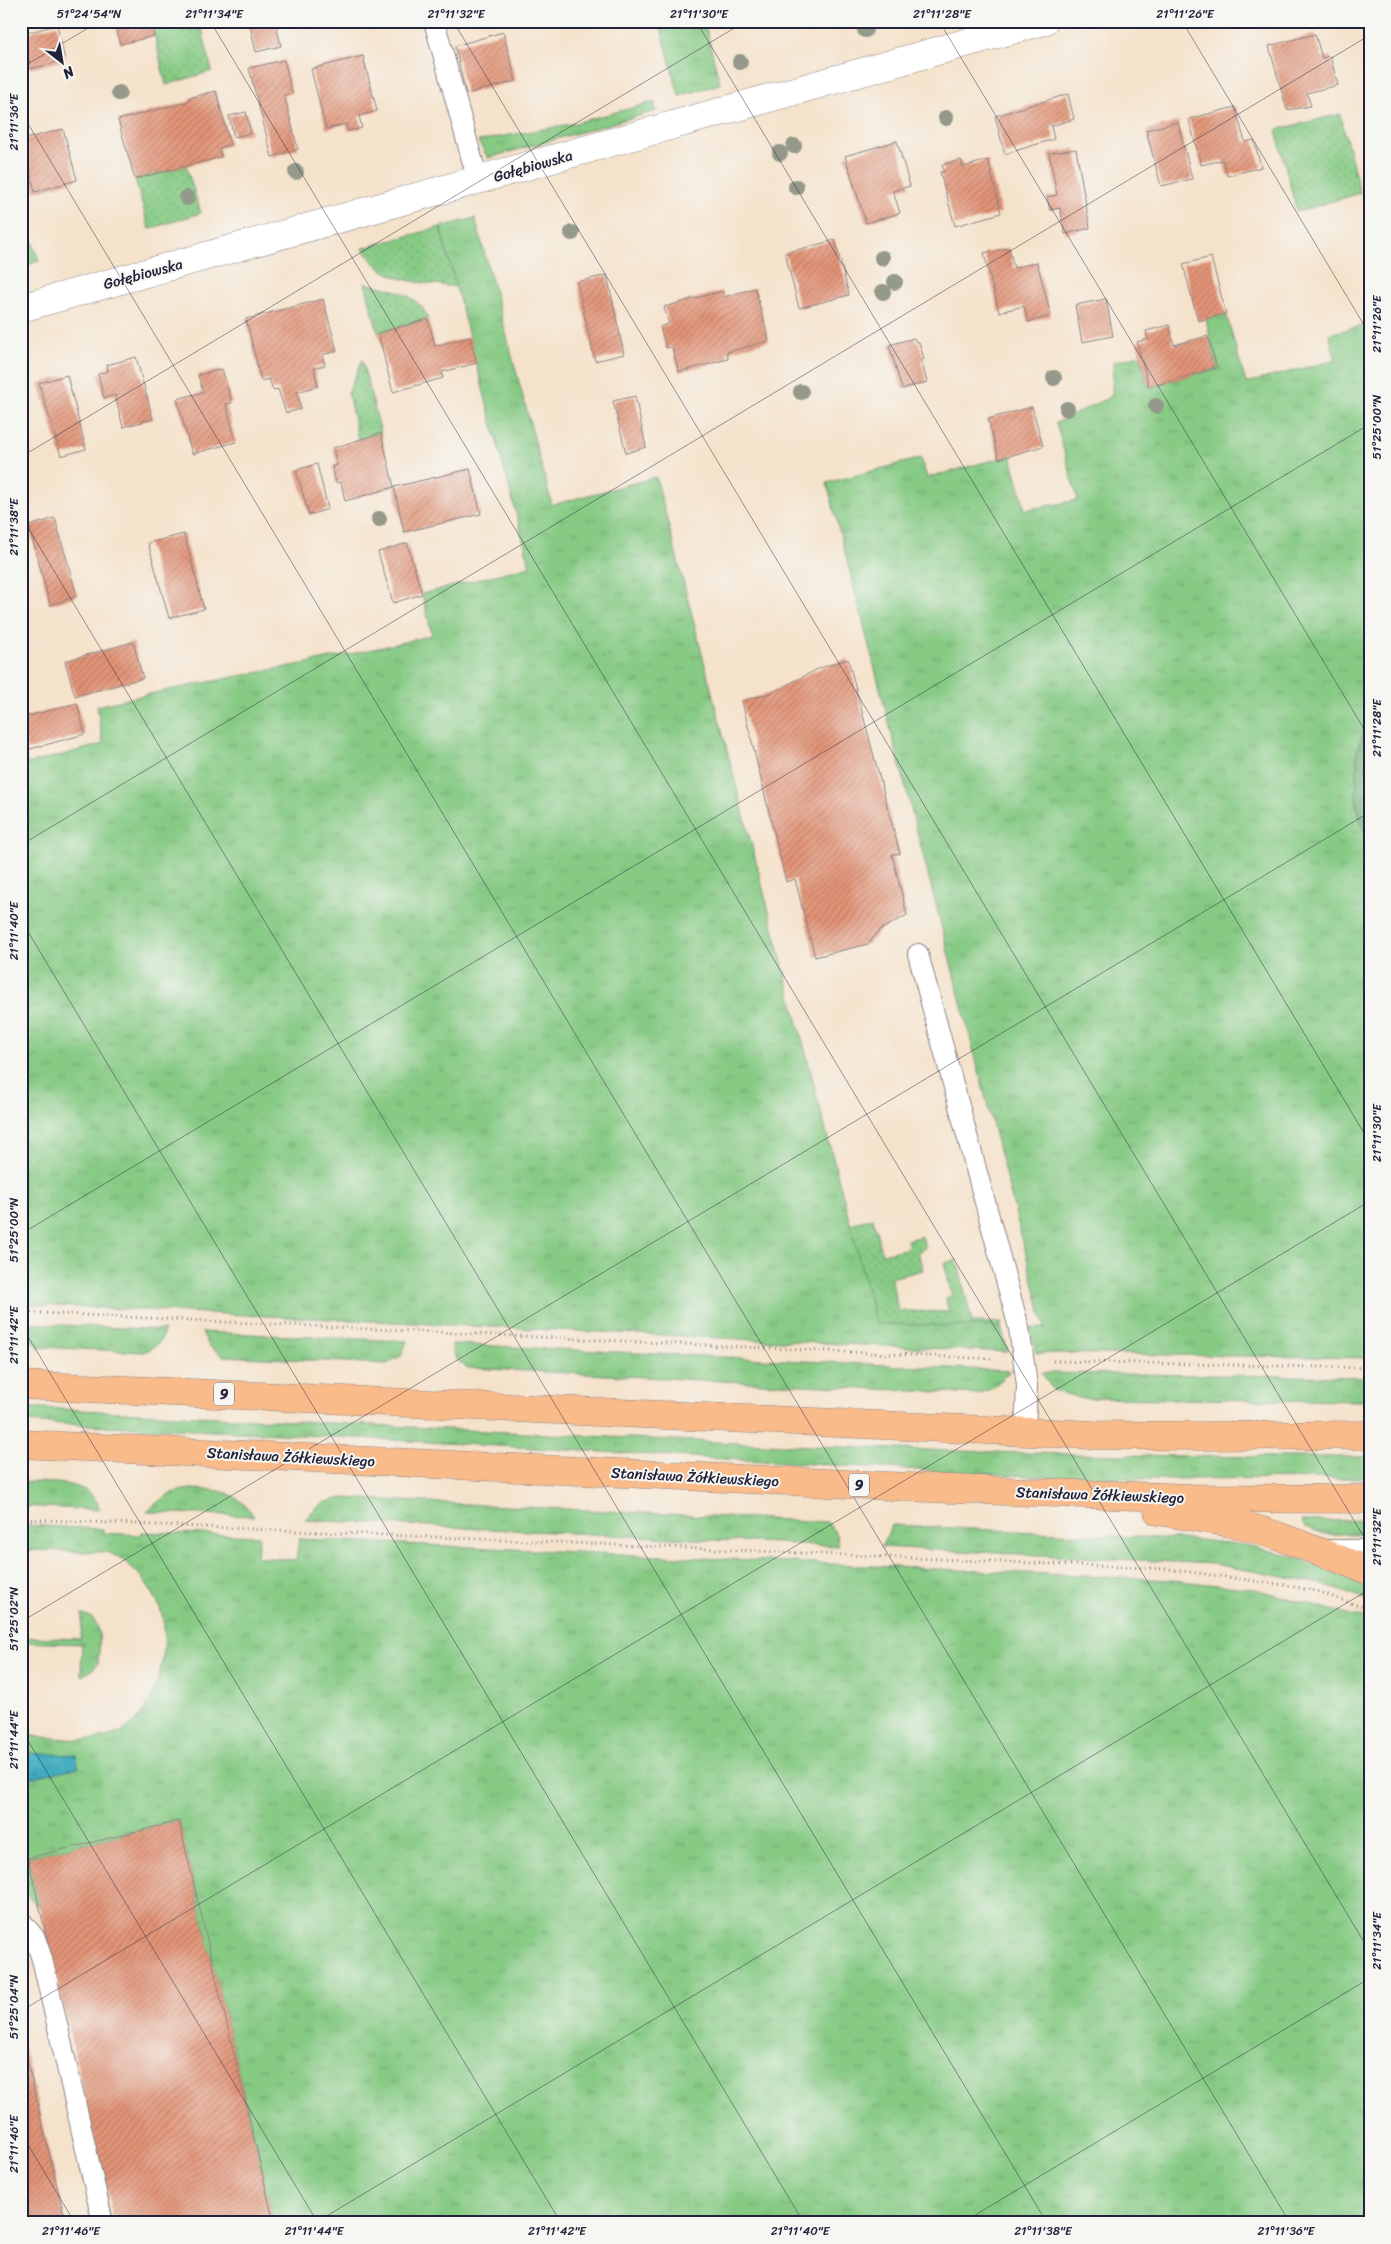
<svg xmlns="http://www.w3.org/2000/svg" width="1391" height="2244" viewBox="0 0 1391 2244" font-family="Sriracha,sans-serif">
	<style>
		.grass { fill: url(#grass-tufts); stroke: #547660 }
		.forest { fill: url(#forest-firs); stroke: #476856 }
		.garden { fill: url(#garden-dots); stroke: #547660 }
		.water { fill: url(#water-ripples); stroke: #32687e }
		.building { fill: url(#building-hatch) }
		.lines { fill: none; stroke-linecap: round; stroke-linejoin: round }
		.service-casing { stroke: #8c8283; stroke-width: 22 }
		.minor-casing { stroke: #8c8283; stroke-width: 29 }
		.primary-casing { stroke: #8c8283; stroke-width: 29 }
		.path { stroke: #8c8283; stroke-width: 3; stroke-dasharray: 1 4; stroke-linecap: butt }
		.service { stroke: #fff; stroke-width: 20 }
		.minor { stroke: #fff; stroke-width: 28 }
		.primary { stroke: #fabb8b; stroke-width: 28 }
		.tree { fill: #94998a }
		.ticks { fill: none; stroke: #22223b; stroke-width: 1; stroke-opacity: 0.45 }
		.labels { text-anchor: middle; stroke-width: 4; stroke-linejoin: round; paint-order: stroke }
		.shield { fill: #f6f6f2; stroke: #626272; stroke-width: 1 }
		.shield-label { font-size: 14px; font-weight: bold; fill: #22223b }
		.street-label { font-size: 15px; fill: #22223b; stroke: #f6f6f2 }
		.neatline { fill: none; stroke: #22223b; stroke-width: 2 }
		.ticks-label { font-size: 12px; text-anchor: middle; fill: #22223b }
	</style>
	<defs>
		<pattern id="grass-tufts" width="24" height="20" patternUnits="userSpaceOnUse" patternTransform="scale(1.25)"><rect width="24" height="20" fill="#86ca84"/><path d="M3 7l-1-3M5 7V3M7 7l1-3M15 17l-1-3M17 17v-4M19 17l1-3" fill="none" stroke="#73ad73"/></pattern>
		<pattern id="forest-firs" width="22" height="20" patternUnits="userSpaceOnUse" patternTransform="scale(1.25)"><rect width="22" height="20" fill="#6cae72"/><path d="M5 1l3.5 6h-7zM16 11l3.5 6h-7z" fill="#588d5f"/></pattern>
		<pattern id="garden-dots" width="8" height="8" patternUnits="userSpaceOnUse" patternTransform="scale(1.25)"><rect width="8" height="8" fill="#86ca84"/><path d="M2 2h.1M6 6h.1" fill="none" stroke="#73ad73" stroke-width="1.8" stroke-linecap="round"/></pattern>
		<pattern id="water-ripples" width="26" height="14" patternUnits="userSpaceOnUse" patternTransform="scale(1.25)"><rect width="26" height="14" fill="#42adc0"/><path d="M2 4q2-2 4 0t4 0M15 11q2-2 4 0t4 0" fill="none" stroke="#378c9d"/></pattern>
		<pattern id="building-hatch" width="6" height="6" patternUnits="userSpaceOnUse" patternTransform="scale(1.25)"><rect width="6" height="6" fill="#e39477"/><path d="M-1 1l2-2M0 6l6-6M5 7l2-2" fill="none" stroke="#b87863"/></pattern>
	</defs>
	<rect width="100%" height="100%" fill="#f6f6f2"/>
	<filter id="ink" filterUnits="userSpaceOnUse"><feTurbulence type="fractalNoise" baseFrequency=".02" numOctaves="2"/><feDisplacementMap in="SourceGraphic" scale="10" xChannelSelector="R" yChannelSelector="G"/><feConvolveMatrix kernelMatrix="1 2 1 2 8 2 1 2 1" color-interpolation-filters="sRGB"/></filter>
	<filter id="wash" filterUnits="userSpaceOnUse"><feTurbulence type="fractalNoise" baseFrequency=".0096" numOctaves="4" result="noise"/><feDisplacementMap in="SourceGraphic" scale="20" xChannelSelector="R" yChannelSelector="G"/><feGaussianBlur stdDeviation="1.12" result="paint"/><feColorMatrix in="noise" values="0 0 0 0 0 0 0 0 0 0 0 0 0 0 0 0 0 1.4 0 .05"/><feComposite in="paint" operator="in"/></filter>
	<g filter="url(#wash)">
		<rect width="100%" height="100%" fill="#f5e2cb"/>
		<g class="grass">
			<polygon points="659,21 704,21 720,84 679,96"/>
			<polygon points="654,102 656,111 488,158 478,141 571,124"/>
			<path d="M475,218L552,505L656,477L876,1323L1001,1327L1008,1352L21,1304V749L28,764L103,744L97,706C208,679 321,664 432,635L422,594L530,566L440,227Z"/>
			<polygon points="1226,314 1246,383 1336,360 1329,334 1370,324 1370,1358 1036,1353 1030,1328 1045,1328 827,483 921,458 927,478 1011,455 1025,510 1078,500 1056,423 1112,396 1113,362 1140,355 1149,387 1217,368 1206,319"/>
			<path d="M24,1323L164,1330C162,1343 155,1348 143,1352L39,1347L28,1337Z"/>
			<polygon points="202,1332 407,1341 401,1356 387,1364 223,1356 209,1346"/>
			<path d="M452,1344L1010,1371L993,1388L977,1394L469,1368C458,1363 452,1356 452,1344Z"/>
			<polygon points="1042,1373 1370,1377 1370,1401 1079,1398 1053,1390"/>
			<path d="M21,1407C470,1429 920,1459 1370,1457V1478L1144,1479L1043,1477L322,1436L21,1422Z"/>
			<path d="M21,1482C47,1483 92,1478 100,1510L21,1506Z"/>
			<path d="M191,1489C222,1490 235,1490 254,1516L147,1512C161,1498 171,1491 191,1489Z"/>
			<path d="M344,1498L827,1522L835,1532L839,1546L305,1520C316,1505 327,1500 344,1498Z"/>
			<polygon points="1370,1520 1370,1534 1324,1534 1305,1527 1301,1521"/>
			<path d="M21,1525L103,1529V1533L142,1535V1532L259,1536L257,1557L296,1560L299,1539L1172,1580L1254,1589L1370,1620V2223H274L179,1821L28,1857L40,1908L21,1889V1735C53,1737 93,1746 123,1731C156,1714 172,1645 161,1611C153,1588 132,1561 109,1553C102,1551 93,1552 86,1552C64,1551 43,1550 21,1550Z"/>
			<polygon points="892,1525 1199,1540 1245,1545 1289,1555 1370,1585 1370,1601 1320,1584 1214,1564 881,1547"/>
			<path d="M82,1614C105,1618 99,1646 98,1663L91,1671L81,1676L82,1644L21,1642V1637L81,1639Z"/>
		</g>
		<polygon class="forest" points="1370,713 1370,857 1356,802 1357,750"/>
		<g class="garden">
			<polygon points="151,21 200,21 212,71 166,85"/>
			<polygon points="1340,114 1360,193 1297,212 1276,130"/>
			<polygon points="186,166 201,213 149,229 135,179"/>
			<polygon points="23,213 39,261 21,267 21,214"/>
			<path d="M440,227L456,287C417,281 385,285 363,248Z"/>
			<path d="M365,283C391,290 418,291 428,319L378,333Z"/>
			<polygon points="362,360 381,433 358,439 348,393"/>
			<polygon points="873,1218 882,1254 909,1248 907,1240 922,1236 925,1248 918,1252 923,1270 891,1278 898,1311 949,1312 946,1298 952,1296 944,1263 957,1260 972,1322 1002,1323 1001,1327 876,1324 850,1224"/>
		</g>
		<polygon class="water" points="21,1753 76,1755 79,1767 21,1780"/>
		<g id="blocks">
			<g class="building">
				<polygon points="115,21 151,21 154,36 120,44"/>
				<polygon points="249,21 275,21 281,46 256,52"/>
				<polygon points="727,21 754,21 754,22 729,28"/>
				<polygon points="756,21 784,21 784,22 758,29"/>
				<polygon points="57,25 65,60 31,69 22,34"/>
				<polygon points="503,32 516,81 466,94 455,46"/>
				<polygon points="1315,34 1322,58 1330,56 1338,85 1307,93 1311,106 1287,110 1269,46"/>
				<polygon points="363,56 377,111 359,116 362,128 348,131 346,124 326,129 311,69"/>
				<polygon points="284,60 292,93 284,95 298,149 272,157 249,68"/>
				<polygon points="216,91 230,145 219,148 221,157 135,179 118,120 190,101 189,98"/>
				<polygon points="1068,94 1074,119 1051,126 1054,139 1005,154 995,116"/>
				<polygon points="1235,107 1245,142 1254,140 1261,167 1227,176 1223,160 1201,165 1189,119"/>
				<polygon points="246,112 251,133 234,137 229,116"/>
				<polygon points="1178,122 1192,179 1161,186 1146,130"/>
				<polygon points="63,129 77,180 35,192 21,140"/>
				<polygon points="897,141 910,186 893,191 900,213 866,223 845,156"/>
				<polygon points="1076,149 1090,228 1065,234 1060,208 1050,210 1047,197 1057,195 1049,153"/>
				<polygon points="961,160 963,167 988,160 1001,213 955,226 940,172 944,172 942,165"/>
				<polygon points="835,240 849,295 799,308 785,253"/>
				<polygon points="1009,248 1014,268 1037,262 1051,316 1028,322 1024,306 999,312 984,253"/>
				<polygon points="1211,257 1226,314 1198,321 1183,264"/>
				<polygon points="607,275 624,354 595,361 577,282"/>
				<polygon points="755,288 769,341 727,352 728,359 679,372 672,347 666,348 660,327 669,324 664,307 722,291 724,297"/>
				<polygon points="323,299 337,351 322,355 325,365 314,368 318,386 297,392 301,409 286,413 278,389 273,390 269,379 261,381 246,319"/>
				<polygon points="1106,299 1113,336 1082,342 1075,305"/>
				<polygon points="428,319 435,346 470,337 477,363 442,372 443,378 393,392 378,333"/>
				<polygon points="1169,325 1174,345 1208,336 1217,368 1149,387 1137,342 1148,339 1146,331"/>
				<polygon points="914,338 916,342 919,342 924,359 921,360 927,382 902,389 889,345"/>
				<polygon points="136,357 153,419 123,427 115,395 104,398 98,374 108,371 107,365"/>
				<polygon points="222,369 232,403 226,404 236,442 192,454 177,399 203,392 198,375"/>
				<polygon points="67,375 86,449 61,456 39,383"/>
				<polygon points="635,396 646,447 626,453 613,401"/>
				<polygon points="1032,407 1043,446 999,459 988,419"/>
				<polygon points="381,433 394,487 345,501 341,482 336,483 332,466 337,465 333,448"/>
				<polygon points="317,464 328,509 309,515 296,470"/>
				<polygon points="470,469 481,514 404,532 394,487"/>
				<polygon points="55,518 77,596 50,605 29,526"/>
				<polygon points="184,534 204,609 169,618 148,543"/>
				<polygon points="407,543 422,594 393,603 378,552"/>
				<polygon points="133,642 143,678 75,696 65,661"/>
				<polygon points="848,659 900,854 892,854 907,915 880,930 868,944 815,957 795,879 786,882 742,701 771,693 820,668"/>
				<polygon points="77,703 85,734 27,750 21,728 21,718"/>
				<polygon points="179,1821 274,2223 114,2223 28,1858"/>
				<polygon points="21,2040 22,2040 66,2223 21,2223"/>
			</g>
		</g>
	</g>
	<g filter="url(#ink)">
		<use href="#blocks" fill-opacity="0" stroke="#8c8283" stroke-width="1"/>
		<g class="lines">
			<g class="service-casing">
				<g id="service">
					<polyline points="434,21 478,181"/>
					<polyline points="918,954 1019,1328 1027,1385 1025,1432"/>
					<polyline points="1326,1550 1370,1550"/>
					<polyline points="21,1921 35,1938 42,1959 103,2223"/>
				</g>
			</g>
			<g class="minor-casing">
				<polyline id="minor" points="21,308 1044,21"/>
			</g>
			<g class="primary-casing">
				<g id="primary">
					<polyline points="21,1385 1093,1435 1201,1436 1370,1435"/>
					<polyline points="21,1444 950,1489 1190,1498 1370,1499"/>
					<polyline points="1158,1511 1242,1525 1278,1536 1370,1571"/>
				</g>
			</g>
			<g class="path">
				<polyline points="21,1312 994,1359"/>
				<polyline points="1053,1361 1370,1368"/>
				<polyline points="21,1519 1168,1569 1285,1585 1320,1592 1370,1610"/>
			</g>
			<use href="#service" class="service"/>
			<use href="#minor" class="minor"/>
			<use href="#primary" class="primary"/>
		</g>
		<g class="tree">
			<circle cx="865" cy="30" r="8"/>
			<circle cx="740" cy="62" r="8"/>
			<circle cx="119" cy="93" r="8"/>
			<circle cx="946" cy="118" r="8"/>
			<circle cx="794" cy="146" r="8"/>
			<circle cx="780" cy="153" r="8"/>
			<circle cx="296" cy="172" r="8"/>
			<circle cx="796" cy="187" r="8"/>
			<circle cx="187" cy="198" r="8"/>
			<circle cx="572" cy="233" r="8"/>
			<circle cx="882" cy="258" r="8"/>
			<circle cx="895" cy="282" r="8"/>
			<circle cx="883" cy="292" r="8"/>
			<circle cx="1054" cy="378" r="8"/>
			<circle cx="801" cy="392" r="8"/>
			<circle cx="1156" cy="406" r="8"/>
			<circle cx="1067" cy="409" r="8"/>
			<circle cx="379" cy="519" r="8"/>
		</g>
	</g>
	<path class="ticks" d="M210,21L1370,1952M453,21L1370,1547M696,21L1370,1143M939,21L1370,739M1182,21L1370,335M21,68L100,21M21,112L1290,2223M21,457L746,21M21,516L1047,2223M21,845L1370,35M21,920L804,2223M21,1234L1370,424M21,1325L561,2223M21,1622L1370,812M21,1729L318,2223M21,2011L1370,1201M21,2133L75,2223M315,2223L1370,1589M962,2223L1370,1978"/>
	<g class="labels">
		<g class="shield">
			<rect x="214" y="1382.5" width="20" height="23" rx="4"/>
			<rect x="849" y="1473.5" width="20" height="23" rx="4"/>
		</g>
		<g class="shield-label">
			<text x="224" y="1399">9</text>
			<text x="859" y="1490">9</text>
		</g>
		<g class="street-label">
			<text transform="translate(533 166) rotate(-16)" y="5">Gołębiowska</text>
			<text transform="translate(143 274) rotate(-15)" y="5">Gołębiowska</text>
			<text transform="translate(291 1457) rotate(3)" y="5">Stanisława Żółkiewskiego</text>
			<text transform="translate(695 1477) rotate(3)" y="5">Stanisława Żółkiewskiego</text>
			<text transform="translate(1100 1495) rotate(2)" y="5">Stanisława Żółkiewskiego</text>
		</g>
	</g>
	<rect width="1391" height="2244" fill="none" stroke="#f6f6f2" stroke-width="55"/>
	<g transform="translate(62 62) rotate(149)" stroke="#f6f6f2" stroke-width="4" paint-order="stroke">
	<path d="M0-4L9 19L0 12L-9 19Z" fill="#22223b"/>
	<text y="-8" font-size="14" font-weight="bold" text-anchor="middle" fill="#22223b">N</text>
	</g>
	<rect x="28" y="28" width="1336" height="2188" class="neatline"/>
	<g class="ticks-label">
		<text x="89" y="18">51°24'54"N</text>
		<text x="214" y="18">21°11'34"E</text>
		<text x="456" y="18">21°11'32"E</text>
		<text x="699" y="18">21°11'30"E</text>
		<text x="942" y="18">21°11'28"E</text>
		<text x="1185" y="18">21°11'26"E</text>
		<text transform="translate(14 122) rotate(-90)" y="4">21°11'36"E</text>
		<text transform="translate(1377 324) rotate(-90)" y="4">21°11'26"E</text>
		<text transform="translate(1377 427) rotate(-90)" y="4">51°25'00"N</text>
		<text transform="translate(14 527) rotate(-90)" y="4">21°11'38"E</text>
		<text transform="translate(1377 728) rotate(-90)" y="4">21°11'28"E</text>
		<text transform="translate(14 931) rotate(-90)" y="4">21°11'40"E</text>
		<text transform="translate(1377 1133) rotate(-90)" y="4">21°11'30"E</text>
		<text transform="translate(14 1230) rotate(-90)" y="4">51°25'00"N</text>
		<text transform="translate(14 1335) rotate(-90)" y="4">21°11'42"E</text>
		<text transform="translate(1377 1537) rotate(-90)" y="4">21°11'32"E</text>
		<text transform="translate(14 1619) rotate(-90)" y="4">51°25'02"N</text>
		<text transform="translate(14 1740) rotate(-90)" y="4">21°11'44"E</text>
		<text transform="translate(1377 1941) rotate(-90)" y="4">21°11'34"E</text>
		<text transform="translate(14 2007) rotate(-90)" y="4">51°25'04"N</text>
		<text transform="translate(14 2144) rotate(-90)" y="4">21°11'46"E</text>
		<text x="71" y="2235">21°11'46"E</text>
		<text x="314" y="2235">21°11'44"E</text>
		<text x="557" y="2235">21°11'42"E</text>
		<text x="800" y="2235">21°11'40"E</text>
		<text x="1043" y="2235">21°11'38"E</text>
		<text x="1286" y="2235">21°11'36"E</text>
	</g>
</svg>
